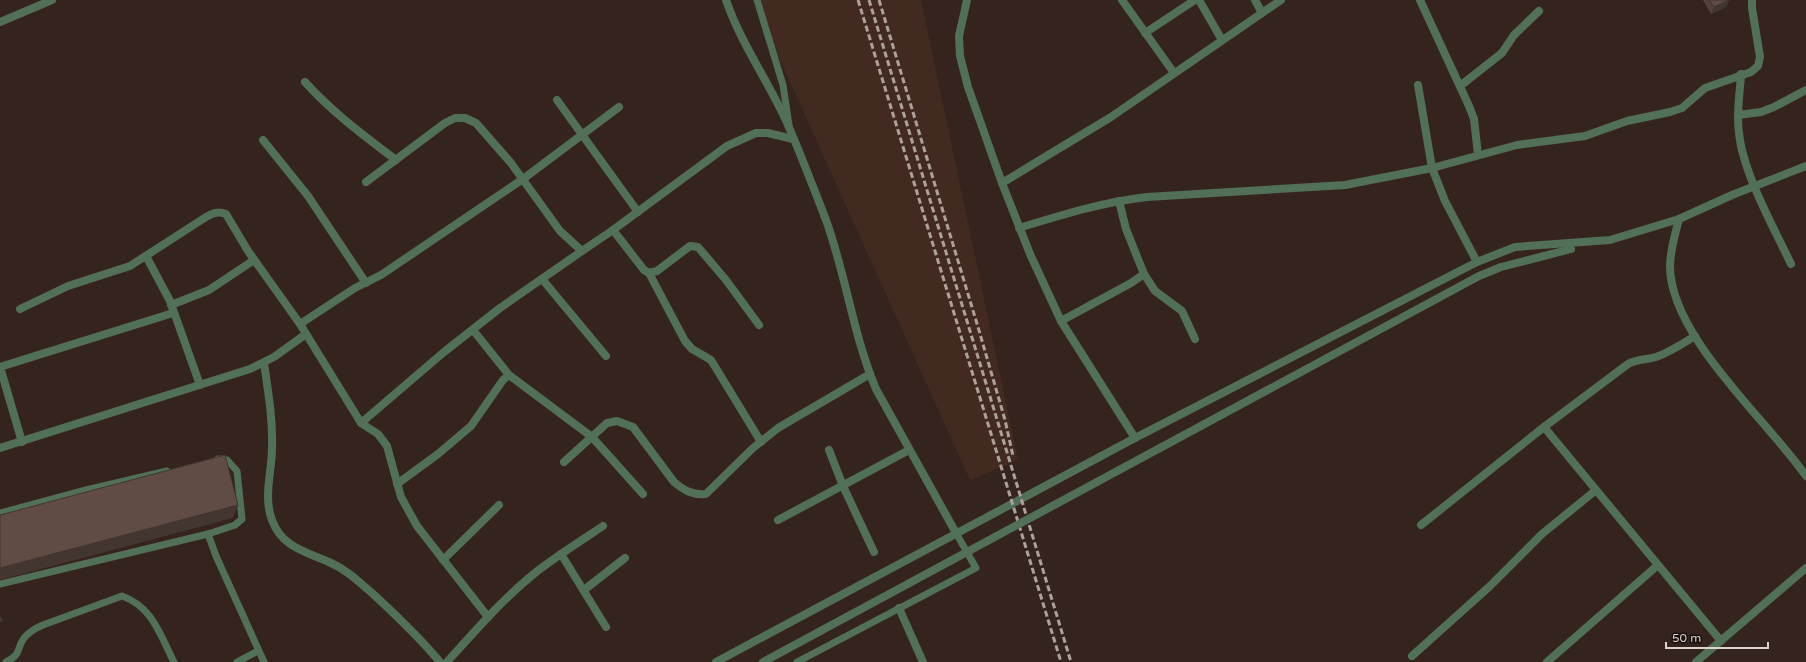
<svg xmlns="http://www.w3.org/2000/svg" width="1806" height="662" viewBox="0 0 1806 662" font-family="'Varela Round',sans-serif">
	<style>
		.built { fill: #422a21 }
		.lines { fill: none; stroke-linecap: round; stroke-linejoin: round }
		.service { stroke: #526f58; stroke-width: 7 }
		.minor { stroke: #526f58; stroke-width: 8 }
		.tertiary { stroke: #526f58; stroke-width: 8 }
		.rail { stroke: #aea09b; stroke-width: 3; stroke-dasharray: 6 3; stroke-linecap: butt }
		.tertiary-bridge { stroke: #526f58; stroke-width: 8 }
		.wall { fill: #53413b }
		.shaded-wall { fill: #433530 }
		.building { fill: #604c45; stroke: #433530 }
	</style>
	<rect width="100%" height="100%" fill="#35241e"/>
	<polygon class="built" points="753,0 921,0 1018,460 970,480"/>
	<g class="lines">
		<g class="service">
			<polyline points="757,0 783,85 789,125"/>
			<polyline points="218,459 227,460 237,471 242,519 235,525 208,534 216,556 264,662"/>
			<polyline points="0,513 86,490 167,471"/>
			<polyline points="0,584 208,534"/>
			<path d="M6,662C22,654 16,649 24,638C29,632 36,628 43,625L122,596C153,607 160,635 174,662"/>
			<polyline points="237,662 258,651"/>
			<polyline points="797,662 976,568 956,533"/>
		</g>
		<g class="minor">
			<path d="M726,0C741,44 769,82 788,125C801,155 814,189 826,220C846,275 853,335 876,389L956,533"/>
			<polyline points="967,0 959,36 960,56 968,87 1002,183 1030,254 1061,321 1135,438"/>
			<polyline points="1122,0 1174,73"/>
			<polyline points="1199,0 1222,40"/>
			<polyline points="1255,0 1262,13"/>
			<polyline points="1420,0 1469,106 1474,119 1478,155"/>
			<polyline points="0,22 52,0"/>
			<polyline points="1145,33 1195,0"/>
			<path d="M1741,74C1740,94 1736,113 1739,133C1743,173 1773,226 1791,264"/>
			<path d="M305,82C332,112 363,135 396,160"/>
			<polyline points="1418,85 1432,168 1445,201 1477,262"/>
			<polyline points="1460,86 1502,53 1514,35 1539,11"/>
			<polyline points="557,100 638,212"/>
			<polyline points="1738,115 1761,112 1774,107 1806,90"/>
			<polyline points="263,140 308,196 366,283"/>
			<polyline points="366,182 445,123 455,118 465,118 476,123 511,163 560,231 582,251 613,230 727,146 756,133 768,133 793,139"/>
			<polyline points="1002,183 1111,117 1281,0"/>
			<path d="M1679,219C1675,235 1670,250 1670,267C1671,337 1767,420 1806,476"/>
			<path d="M1019,228C1061,215 1103,202 1147,197L1345,185L1432,168L1517,145L1585,136L1627,121L1670,112L1682,108L1705,88L1751,72L1758,66L1760,57L1752,8V0"/>
			<polyline points="613,230 644,270 649,273 657,271 690,246 698,247 726,280 759,325"/>
			<polyline points="146,256 170,301 200,385"/>
			<polyline points="649,273 685,341 692,349 711,360 761,442"/>
			<polyline points="1144,274 1155,291 1182,311 1195,339"/>
			<polyline points="542,279 606,356"/>
			<polyline points="171,305 209,290 254,260"/>
			<path d="M20,309L68,286L130,266L206,217C213,213 218,211 226,214L248,251L300,324L361,423L378,434L387,446L401,497L417,526L488,617"/>
			<polyline points="1061,321 1131,283 1144,274 1126,229 1119,201"/>
			<polyline points="300,324 355,288 381,275 523,179 619,107"/>
			<polyline points="473,330 509,375"/>
			<path d="M264,363C268,391 273,419 272,448C272,471 263,497 272,520C282,548 307,552 331,563C347,570 359,582 372,593C396,615 419,637 440,662"/>
			<polyline points="0,367 173,313"/>
			<polyline points="0,367 22,442"/>
			<polyline points="361,423 444,352 500,308 582,251"/>
			<polyline points="1544,427 1721,641"/>
			<polyline points="0,448 250,369 274,357 306,334"/>
			<polyline points="829,450 843,486 874,552"/>
			<path d="M564,462L607,423L617,421L633,427L674,482C685,491 692,495 706,494L753,448L778,428L870,374"/>
			<polyline points="397,484 438,454 471,426 503,380 509,375 592,437 643,494"/>
			<polyline points="778,520 909,450"/>
			<path d="M1421,525L1544,427L1628,364C1637,359 1646,360 1656,357C1670,352 1682,344 1695,336"/>
			<polyline points="561,554 606,627"/>
			<polyline points="443,560 499,505"/>
			<polyline points="584,590 625,558"/>
			<polyline points="899,608 923,662"/>
			<polyline points="1412,656 1490,586 1542,534 1596,490"/>
			<path d="M447,662C476,630 505,596 540,569C560,554 582,540 603,526"/>
			<polyline points="1547,662 1658,565"/>
			<polyline points="1696,662 1806,568"/>
		</g>
		<polyline class="tertiary" points="716,662 1135,438 1477,262 1515,247 1610,240 1679,219 1732,195 1806,166"/>
		<g class="rail">
			<polyline points="858,0 1061,662"/>
			<polyline points="869,0 1071,662"/>
			<polyline points="879,0 978,327 1005,420 1013,456"/>
		</g>
		<polyline class="tertiary-bridge" points="763,662 1479,276 1501,267 1571,249"/>
	</g>
	<polygon class="wall" points="1703,0 1729,0 1726,7 1711,14"/>
	<g class="shaded-wall">
		<polygon points="1729,0 1726,7 1711,14 1714,7"/>
		<polygon points="238,505 233,518 0,580 0,568"/>
	</g>
	<g class="building">
		<polygon points="1709,0 1729,0 1714,7"/>
		<polygon points="225,455 238,505 0,568 0,515"/>
		<polygon points="0,615 2,621 0,621"/>
	</g>
	<path d="M1666 642v6h102v-6" fill="none" stroke="#ded2cd" stroke-width="2"/>
	<text x="1672" y="642" font-size="12" fill="#ded2cd" stroke="#170f0d" stroke-width="3" paint-order="stroke">50 m</text>
</svg>
